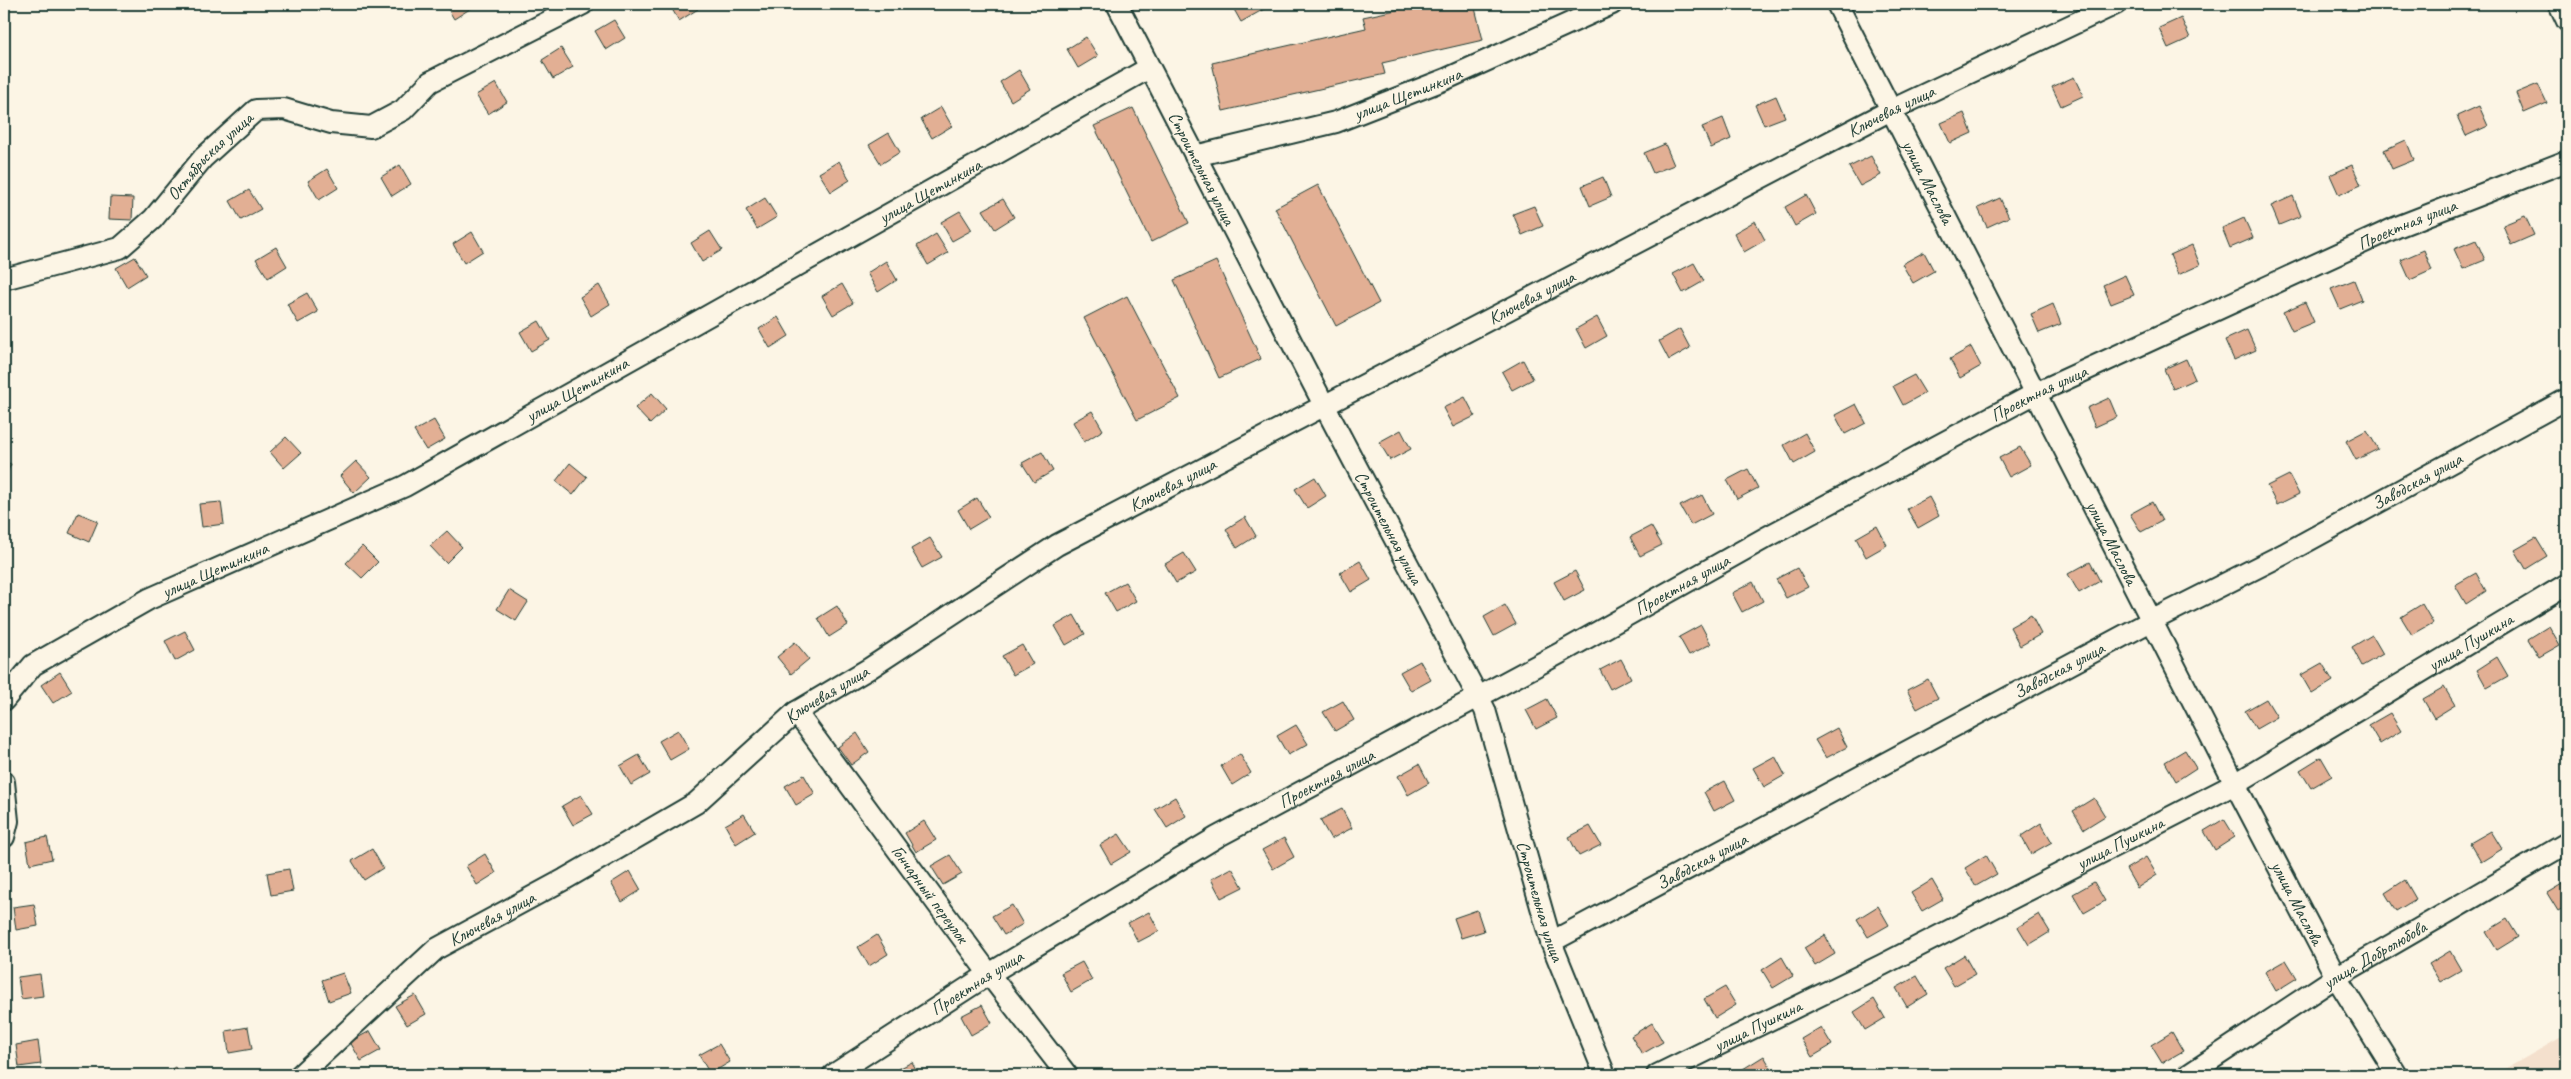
<svg xmlns="http://www.w3.org/2000/svg" width="2571" height="1079" viewBox="0 0 2571 1079" font-family="Caveat,sans-serif">
	<style>
		.built { fill: #f4e0cd }
		.building { fill: #e2af94; stroke: #1f3d34 }
		.lines { fill: none; stroke-linecap: round; stroke-linejoin: round }
		.minor-casing { stroke: #1f3d34; stroke-width: 24 }
		.minor { stroke: #fcf5e5; stroke-width: 20 }
		.labels { text-anchor: middle; stroke-width: 4; stroke-linejoin: round; paint-order: stroke }
		.street-label { font-size: 18px; fill: #1f3d34; stroke: #fcf5e5 }
	</style>
	<rect width="100%" height="100%" fill="#fcf5e5"/>
	<filter id="ink" filterUnits="userSpaceOnUse"><feTurbulence type="fractalNoise" baseFrequency=".02" numOctaves="2"/><feDisplacementMap in="SourceGraphic" scale="10" xChannelSelector="R" yChannelSelector="G"/><feConvolveMatrix kernelMatrix="1 2 1 2 8 2 1 2 1" color-interpolation-filters="sRGB"/></filter>
	<g filter="url(#ink)">
		<polygon class="built" points="2567,1034 2567,1075 2495,1075"/>
		<g class="building">
			<polygon points="445,4 471,4 473,7 454,19"/>
			<polygon points="669,4 695,4 698,9 679,21"/>
			<polygon points="1231,4 1273,4 1241,22"/>
			<polygon points="1424,4 1474,4 1483,40 1382,63 1385,74 1223,111 1212,63 1366,28 1363,17"/>
			<polygon points="2181,18 2190,38 2168,48 2159,28"/>
			<polygon points="614,20 625,38 606,50 595,31"/>
			<polygon points="1086,37 1098,56 1078,68 1067,49"/>
			<polygon points="561,48 573,67 553,79 542,60"/>
			<polygon points="1019,70 1030,89 1011,101 1000,82"/>
			<polygon points="2074,77 2083,96 2061,106 2052,87"/>
			<polygon points="496,83 507,102 488,114 476,95"/>
			<polygon points="2538,84 2547,103 2524,113 2516,93"/>
			<polygon points="1776,96 1785,117 1764,125 1755,105"/>
			<polygon points="2479,106 2488,126 2466,136 2457,116"/>
			<polygon points="941,107 952,126 932,138 921,119"/>
			<polygon points="1133,108 1189,223 1151,242 1094,126"/>
			<polygon points="1964,113 1972,133 1950,143 1941,123"/>
			<polygon points="1723,118 1731,139 1711,148 1702,127"/>
			<polygon points="889,133 900,152 881,164 869,145"/>
			<polygon points="2406,140 2414,160 2392,169 2384,150"/>
			<polygon points="1665,144 1674,165 1653,173 1644,153"/>
			<polygon points="1871,156 1881,175 1860,186 1849,167"/>
			<polygon points="839,161 850,180 831,192 819,173"/>
			<polygon points="400,165 411,184 392,196 381,177"/>
			<polygon points="2352,165 2361,185 2339,195 2330,175"/>
			<polygon points="327,169 338,188 319,200 308,181"/>
			<polygon points="1603,177 1611,197 1590,206 1582,186"/>
			<polygon points="1318,185 1379,303 1336,326 1275,208"/>
			<polygon points="249,190 261,209 241,220 230,201"/>
			<polygon points="1806,195 1816,214 1795,226 1785,207"/>
			<polygon points="2293,196 2301,216 2279,225 2271,206"/>
			<polygon points="110,197 133,198 132,220 109,219"/>
			<polygon points="765,198 777,217 757,229 746,210"/>
			<polygon points="2000,198 2009,217 1987,227 1978,208"/>
			<polygon points="1003,199 1014,217 995,229 983,210"/>
			<polygon points="1534,206 1543,226 1522,235 1513,214"/>
			<polygon points="960,211 972,230 952,241 941,222"/>
			<polygon points="2525,216 2534,235 2511,245 2503,225"/>
			<polygon points="2244,218 2253,238 2230,248 2222,228"/>
			<polygon points="1755,221 1765,240 1744,252 1734,233"/>
			<polygon points="710,231 722,250 702,262 691,243"/>
			<polygon points="472,232 483,251 464,263 453,244"/>
			<polygon points="936,234 948,253 928,265 917,246"/>
			<polygon points="2476,240 2485,260 2463,269 2454,249"/>
			<polygon points="2192,245 2200,265 2178,275 2170,255"/>
			<polygon points="276,247 287,266 268,278 256,259"/>
			<polygon points="2424,250 2432,270 2410,280 2401,260"/>
			<polygon points="1924,252 1934,271 1913,283 1902,264"/>
			<polygon points="135,257 146,275 127,287 116,268"/>
			<polygon points="886,261 897,280 878,292 867,273"/>
			<polygon points="1216,261 1261,359 1219,378 1174,280"/>
			<polygon points="1694,263 1704,281 1683,293 1673,274"/>
			<polygon points="2125,275 2134,295 2111,304 2103,285"/>
			<polygon points="2354,280 2362,300 2340,309 2331,289"/>
			<polygon points="842,284 853,303 833,315 822,296"/>
			<polygon points="599,285 610,304 591,316 580,297"/>
			<polygon points="307,293 318,312 298,323 287,304"/>
			<polygon points="1127,296 1180,398 1137,420 1084,318"/>
			<polygon points="2305,302 2314,322 2292,331 2283,312"/>
			<polygon points="2053,304 2061,324 2039,333 2031,314"/>
			<polygon points="778,317 789,336 770,348 759,329"/>
			<polygon points="1597,317 1607,336 1586,348 1576,329"/>
			<polygon points="539,321 550,340 531,351 520,332"/>
			<polygon points="1680,329 1690,348 1669,360 1659,341"/>
			<polygon points="2247,330 2256,350 2234,360 2225,340"/>
			<polygon points="1971,347 1981,366 1960,378 1950,359"/>
			<polygon points="2186,359 2195,379 2173,389 2164,369"/>
			<polygon points="1523,360 1533,379 1512,390 1502,372"/>
			<polygon points="1914,375 1925,393 1903,405 1893,386"/>
			<polygon points="652,393 666,409 650,424 635,408"/>
			<polygon points="1465,397 1475,416 1453,427 1443,408"/>
			<polygon points="2109,398 2117,417 2095,427 2087,408"/>
			<polygon points="1856,404 1866,423 1845,434 1835,415"/>
			<polygon points="1092,411 1103,430 1084,442 1073,422"/>
			<polygon points="434,420 445,439 426,450 414,431"/>
			<polygon points="1401,430 1411,449 1390,460 1379,442"/>
			<polygon points="2367,430 2378,449 2356,460 2346,441"/>
			<polygon points="1805,433 1815,452 1794,464 1784,445"/>
			<polygon points="286,437 301,453 284,468 270,452"/>
			<polygon points="2020,447 2031,465 2009,477 1999,458"/>
			<polygon points="1042,452 1053,471 1034,482 1022,463"/>
			<polygon points="4,461 11,464 4,480"/>
			<polygon points="356,461 371,477 354,493 340,476"/>
			<polygon points="570,463 587,477 573,495 556,481"/>
			<polygon points="1748,469 1758,488 1737,499 1727,480"/>
			<polygon points="2289,475 2299,494 2277,505 2267,486"/>
			<polygon points="1315,477 1326,496 1307,508 1295,489"/>
			<polygon points="1702,495 1712,514 1691,525 1680,506"/>
			<polygon points="1929,497 1939,516 1918,528 1907,509"/>
			<polygon points="977,498 989,517 969,529 958,510"/>
			<polygon points="221,502 224,524 202,527 199,504"/>
			<polygon points="2152,502 2162,521 2141,532 2130,514"/>
			<polygon points="78,513 98,521 89,542 69,533"/>
			<polygon points="1245,517 1256,536 1237,548 1226,529"/>
			<polygon points="1651,526 1662,545 1640,556 1630,537"/>
			<polygon points="1877,526 1887,545 1866,557 1856,538"/>
			<polygon points="447,531 462,547 446,563 430,546"/>
			<polygon points="930,538 942,557 922,568 911,549"/>
			<polygon points="2536,538 2547,556 2526,569 2515,550"/>
			<polygon points="362,546 378,562 362,578 346,563"/>
			<polygon points="1184,553 1196,572 1176,583 1165,564"/>
			<polygon points="1360,561 1371,580 1351,592 1340,573"/>
			<polygon points="2090,562 2100,581 2079,593 2068,574"/>
			<polygon points="1797,568 1808,587 1786,598 1776,579"/>
			<polygon points="1575,571 1585,590 1564,601 1554,582"/>
			<polygon points="2476,573 2486,591 2466,604 2455,585"/>
			<polygon points="1125,582 1136,601 1116,612 1105,593"/>
			<polygon points="1753,582 1763,601 1742,612 1732,593"/>
			<polygon points="509,590 528,602 516,621 497,609"/>
			<polygon points="2422,604 2433,623 2412,635 2401,617"/>
			<polygon points="1505,605 1516,624 1494,636 1484,617"/>
			<polygon points="837,606 848,625 829,637 818,618"/>
			<polygon points="1074,615 1085,634 1066,645 1055,626"/>
			<polygon points="2031,615 2041,634 2020,646 2010,627"/>
			<polygon points="1701,625 1711,644 1689,655 1679,637"/>
			<polygon points="2549,626 2560,645 2539,657 2528,639"/>
			<polygon points="185,631 195,650 175,661 165,641"/>
			<polygon points="2372,635 2383,654 2362,666 2352,647"/>
			<polygon points="795,642 809,659 791,674 777,657"/>
			<polygon points="1022,645 1033,664 1013,675 1002,656"/>
			<polygon points="2497,657 2508,676 2487,688 2477,670"/>
			<polygon points="1621,659 1631,678 1610,689 1600,670"/>
			<polygon points="1420,661 1431,680 1411,691 1400,672"/>
			<polygon points="2322,663 2333,681 2312,694 2301,675"/>
			<polygon points="60,672 72,691 53,703 41,685"/>
			<polygon points="1928,679 1938,698 1917,709 1907,690"/>
			<polygon points="2444,687 2455,705 2434,718 2423,699"/>
			<polygon points="1547,699 1557,718 1536,729 1526,710"/>
			<polygon points="2266,699 2277,717 2256,729 2245,711"/>
			<polygon points="1343,701 1354,720 1335,731 1323,712"/>
			<polygon points="2390,713 2401,731 2380,744 2369,725"/>
			<polygon points="1296,725 1308,744 1288,755 1277,736"/>
			<polygon points="1837,728 1847,747 1826,758 1815,740"/>
			<polygon points="678,730 689,749 670,760 659,741"/>
			<polygon points="857,733 869,752 851,765 838,747"/>
			<polygon points="2185,750 2196,768 2176,781 2165,762"/>
			<polygon points="1240,754 1251,773 1232,785 1221,766"/>
			<polygon points="639,755 650,774 631,785 620,766"/>
			<polygon points="1775,756 1785,775 1764,787 1753,768"/>
			<polygon points="2321,757 2332,776 2311,788 2300,770"/>
			<polygon points="1419,764 1429,783 1408,795 1398,776"/>
			<polygon points="804,775 815,794 796,805 785,786"/>
			<polygon points="1725,781 1735,800 1714,811 1704,792"/>
			<polygon points="581,795 593,814 573,825 562,806"/>
			<polygon points="1175,797 1186,816 1167,828 1155,809"/>
			<polygon points="2094,798 2105,816 2084,829 2073,811"/>
			<polygon points="1342,809 1352,828 1331,839 1320,820"/>
			<polygon points="744,814 755,832 736,844 725,825"/>
			<polygon points="2224,819 2235,837 2215,850 2204,831"/>
			<polygon points="924,821 936,840 916,852 905,833"/>
			<polygon points="2041,823 2052,842 2031,854 2021,836"/>
			<polygon points="1590,826 1601,845 1579,856 1569,837"/>
			<polygon points="2491,831 2502,849 2481,862 2470,843"/>
			<polygon points="1119,834 1131,852 1111,864 1100,845"/>
			<polygon points="47,837 52,859 30,864 26,842"/>
			<polygon points="1284,838 1294,857 1273,869 1262,850"/>
			<polygon points="372,849 383,868 364,880 352,861"/>
			<polygon points="485,854 496,873 477,885 466,866"/>
			<polygon points="950,855 962,874 943,885 931,866"/>
			<polygon points="1986,855 1997,874 1976,886 1965,868"/>
			<polygon points="2146,857 2157,875 2137,888 2126,869"/>
			<polygon points="1232,868 1243,887 1221,898 1211,879"/>
			<polygon points="289,869 293,891 271,895 267,873"/>
			<polygon points="630,871 641,890 622,902 611,883"/>
			<polygon points="1932,880 1943,899 1922,911 1911,893"/>
			<polygon points="2405,880 2416,899 2396,911 2385,893"/>
			<polygon points="2567,881 2567,906 2558,911 2547,893"/>
			<polygon points="2094,882 2105,901 2084,913 2073,894"/>
			<polygon points="34,904 38,926 16,930 13,907"/>
			<polygon points="1012,905 1023,924 1004,935 992,916"/>
			<polygon points="1878,906 1889,925 1868,937 1857,919"/>
			<polygon points="1477,910 1484,931 1461,938 1454,918"/>
			<polygon points="1149,912 1159,931 1138,942 1128,923"/>
			<polygon points="2039,914 2050,932 2029,945 2018,927"/>
			<polygon points="2507,919 2518,937 2497,950 2486,932"/>
			<polygon points="877,935 888,954 869,966 858,947"/>
			<polygon points="1825,935 1835,954 1815,966 1804,948"/>
			<polygon points="2450,951 2461,970 2440,982 2429,964"/>
			<polygon points="1964,955 1975,974 1954,986 1943,968"/>
			<polygon points="1782,957 1793,976 1773,988 1762,970"/>
			<polygon points="2286,960 2297,978 2276,991 2265,972"/>
			<polygon points="1082,962 1092,980 1071,992 1061,973"/>
			<polygon points="343,973 351,993 329,1001 322,980"/>
			<polygon points="40,974 43,996 21,999 18,977"/>
			<polygon points="1917,976 1928,994 1907,1007 1896,988"/>
			<polygon points="1725,987 1736,1005 1715,1018 1704,999"/>
			<polygon points="415,995 426,1014 407,1025 395,1006"/>
			<polygon points="1874,999 1885,1018 1865,1030 1854,1012"/>
			<polygon points="982,1005 992,1023 971,1035 961,1016"/>
			<polygon points="1652,1023 1663,1042 1642,1054 1631,1036"/>
			<polygon points="248,1027 252,1049 229,1053 226,1031"/>
			<polygon points="1821,1027 1832,1045 1812,1057 1801,1039"/>
			<polygon points="370,1031 381,1050 361,1061 350,1042"/>
			<polygon points="2172,1032 2183,1051 2162,1063 2151,1045"/>
			<polygon points="38,1041 41,1064 19,1067 16,1045"/>
			<polygon points="719,1044 730,1062 710,1074 699,1055"/>
			<polygon points="1764,1056 1775,1075 1747,1075 1743,1069"/>
			<polygon points="912,1062 919,1075 892,1075 891,1073"/>
			<polygon points="175,1067 180,1075 161,1075"/>
			<polygon points="2103,1071 2105,1075 2095,1075"/>
		</g>
		<g class="lines">
			<g class="minor-casing">
				<g id="minor">
					<path id="s1" d="M1117,4L1324,405L1485,710L1551,942L1605,1075"/>
					<path id="s2" d="M1837,4L2235,784L2336,977L2397,1075"/>
					<polyline points="2559,4 2567,21"/>
					<path id="s3" d="M1195,156L1336,122L1446,79L1612,4"/>
					<path id="s4" d="M4,279L120,248L153,219L203,158L256,110L284,109L331,123L371,127L403,110L430,82L583,4"/>
					<path id="s5" d="M4,700L33,665L149,599L405,486L1149,68"/>
					<path id="s6" d="M796,712L989,974L1067,1075"/>
					<polyline points="4,782 8,821 4,837"/>
					<path id="s7" d="M1551,942L2151,621L2284,554L2567,399"/>
					<path id="s8" d="M300,1075L436,949L565,879L696,803L796,712L870,668L1057,545L1891,110L2116,4"/>
					<path id="s9" d="M833,1075L989,974L1217,837L1562,652L1767,537L2036,393L2397,227L2567,161"/>
					<path id="s10" d="M1657,1075L1882,965L2235,784L2567,584"/>
					<path id="s11" d="M2188,1075L2336,977L2567,843"/>
				</g>
			</g>
			<use href="#minor" class="minor"/>
		</g>
	</g>
	<g class="labels">
		<g class="street-label">
			<text dy="6" stroke="none"><textPath href="#s3" startOffset="222">улица Щетинкина</textPath></text>
			<text dy="6" stroke="none"><textPath href="#s8" startOffset="1869">Ключевая улица</textPath></text>
			<text dy="6" stroke="none"><textPath href="#s4" startOffset="249">Октябрьская улица</textPath></text>
			<text dy="6" stroke="none"><textPath href="#s1" startOffset="185">Строительная улица</textPath></text>
			<text dy="6" stroke="none"><textPath href="#s2" startOffset="200">улица Маслова</textPath></text>
			<text dy="6" stroke="none"><textPath href="#s5" startOffset="1061">улица Щетинкина</textPath></text>
			<text dy="6" stroke="none"><textPath href="#s9" startOffset="1791">Проектная улица</textPath></text>
			<text dy="6" stroke="none"><textPath href="#s8" startOffset="1464">Ключевая улица</textPath></text>
			<text dy="6" stroke="none"><textPath href="#s5" startOffset="656">улица Щетинкина</textPath></text>
			<text dy="6" stroke="none"><textPath href="#s9" startOffset="1386">Проектная улица</textPath></text>
			<text dy="6" stroke="none"><textPath href="#s7" startOffset="981">Заводская улица</textPath></text>
			<text dy="6" stroke="none"><textPath href="#s8" startOffset="1059">Ключевая улица</textPath></text>
			<text dy="6" stroke="none"><textPath href="#s1" startOffset="590">Строительная улица</textPath></text>
			<text dy="6" stroke="none"><textPath href="#s2" startOffset="605">улица Маслова</textPath></text>
			<text dy="6" stroke="none"><textPath href="#s5" startOffset="251">улица Щетинкина</textPath></text>
			<text dy="6" stroke="none"><textPath href="#s9" startOffset="981">Проектная улица</textPath></text>
			<text dy="6" stroke="none"><textPath href="#s10" startOffset="922">улица Пушкина</textPath></text>
			<text dy="6" stroke="none"><textPath href="#s7" startOffset="576">Заводская улица</textPath></text>
			<text dy="6" stroke="none"><textPath href="#s8" startOffset="654">Ключевая улица</textPath></text>
			<text dy="6" stroke="none"><textPath href="#s9" startOffset="576">Проектная улица</textPath></text>
			<text dy="6" stroke="none"><textPath href="#s10" startOffset="518">улица Пушкина</textPath></text>
			<text dy="6" stroke="none"><textPath href="#s7" startOffset="171">Заводская улица</textPath></text>
			<text dy="6" stroke="none"><textPath href="#s6" startOffset="226">Гончарный переулок</textPath></text>
			<text dy="6" stroke="none"><textPath href="#s1" startOffset="995">Строительная улица</textPath></text>
			<text dy="6" stroke="none"><textPath href="#s2" startOffset="1010">улица Маслова</textPath></text>
			<text dy="6" stroke="none"><textPath href="#s8" startOffset="249">Ключевая улица</textPath></text>
			<text dy="6" stroke="none"><textPath href="#s11" startOffset="222">улица Добролюбова</textPath></text>
			<text dy="6" stroke="none"><textPath href="#s9" startOffset="171">Проектная улица</textPath></text>
			<text dy="6" stroke="none"><textPath href="#s10" startOffset="112">улица Пушкина</textPath></text>
		</g>
	</g>
	<rect width="2571" height="1079" fill="none" stroke="#fcf5e5" stroke-width="20"/>
	<rect x="10" y="10" width="2551" height="1059" fill="none" stroke="#1f3d34" stroke-width="2" filter="url(#ink)"/>
</svg>
